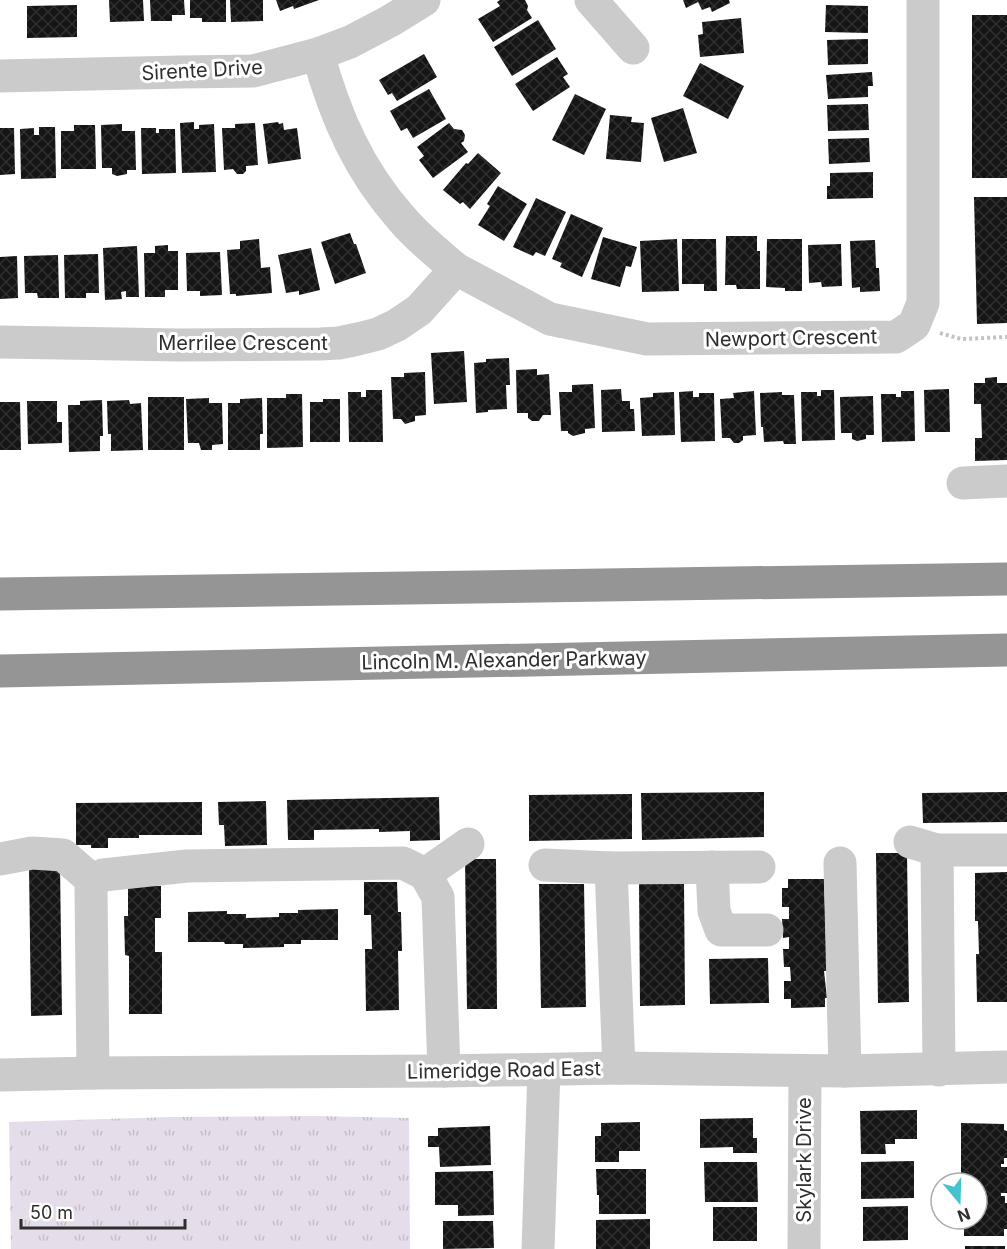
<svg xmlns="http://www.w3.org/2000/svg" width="1007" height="1249" viewBox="0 0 1007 1249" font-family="Inter,sans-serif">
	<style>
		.grass { fill: url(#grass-tufts) }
		.building { fill: url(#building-cross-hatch) }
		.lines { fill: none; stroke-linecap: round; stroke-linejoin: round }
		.path { stroke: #c2c2c2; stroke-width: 4; stroke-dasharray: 3 3; stroke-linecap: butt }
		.minor { stroke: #cbcbcb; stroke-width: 33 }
		.highway { stroke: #959595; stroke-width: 33 }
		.labels { text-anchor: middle; stroke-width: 6; stroke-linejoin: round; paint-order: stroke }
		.street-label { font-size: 20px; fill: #2e2e2e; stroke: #fff }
	</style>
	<defs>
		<pattern id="grass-tufts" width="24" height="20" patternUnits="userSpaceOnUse" patternTransform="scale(1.5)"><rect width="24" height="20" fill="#e5dde9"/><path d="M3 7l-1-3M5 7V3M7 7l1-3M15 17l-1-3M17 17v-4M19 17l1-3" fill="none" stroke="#c5bec8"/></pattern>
		<pattern id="building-cross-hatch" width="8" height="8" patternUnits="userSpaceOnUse" patternTransform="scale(1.5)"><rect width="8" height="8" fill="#151515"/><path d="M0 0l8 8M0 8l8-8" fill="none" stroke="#2f2f2f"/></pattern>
	</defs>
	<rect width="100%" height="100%" fill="#fff"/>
	<polygon class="grass" points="316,1116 409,1118 410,1249 11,1249 9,1122 171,1117"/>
	<g class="building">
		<polygon points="109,0 143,0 144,21 110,22"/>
		<polygon points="150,0 184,0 185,15 172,15 172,21 151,21"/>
		<polygon points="190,0 226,0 226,22 202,22 202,18 190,18"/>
		<polygon points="230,0 263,0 263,21 231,22"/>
		<polygon points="276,0 319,0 294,9 293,6 280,11"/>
		<polygon points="500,0 525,0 528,6 527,10 532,18 493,42 478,19 500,6 497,2"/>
		<polygon points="683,0 729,0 730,3 712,12 710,7 702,10 698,2 686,8"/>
		<polygon points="77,5 77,37 27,38 27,6"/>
		<polygon points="826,5 868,6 868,33 825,32"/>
		<rect x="972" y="15" width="35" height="163"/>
		<polygon points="741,18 744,53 700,57 698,35 703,34 702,22"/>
		<polygon points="538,20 556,49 512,76 494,47"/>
		<polygon points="868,39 868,64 828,65 827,40"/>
		<polygon points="424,54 437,77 397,101 392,93 388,95 379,80"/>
		<polygon points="557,57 568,74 563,77 570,87 533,111 515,84"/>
		<polygon points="700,63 744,86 728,119 683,96"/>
		<polygon points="872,72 873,86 868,86 868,97 828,99 826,75"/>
		<polygon points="429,89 446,119 413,138 407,128 401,131 390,111"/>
		<polygon points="575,94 606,109 584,155 552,140"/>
		<polygon points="868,104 869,130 828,131 827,105"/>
		<polygon points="683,108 697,153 664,162 651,118"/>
		<polygon points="610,115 632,117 631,122 644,123 641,162 606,159"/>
		<polygon points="194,122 194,129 199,129 199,125 214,124 216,172 182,173 180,123"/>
		<polygon points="278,122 279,124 283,123 284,130 297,128 301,159 268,164 263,124"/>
		<polygon points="255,123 258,165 246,166 246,171 243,174 237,174 233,169 224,170 222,128 235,128 235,124"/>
		<polygon points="449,123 454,129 462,130 465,135 464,141 461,143 468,152 433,178 419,160 424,156 417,147"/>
		<polygon points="122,124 122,131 135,131 136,170 127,170 127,174 117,176 112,174 112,168 102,168 101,125"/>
		<polygon points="74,125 95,125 96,169 61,169 61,131 74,131"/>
		<polygon points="39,127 55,127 56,178 21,179 20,129 34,128 34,135 39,135"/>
		<polygon points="0,128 14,128 15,174 0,175"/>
		<polygon points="141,128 156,128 156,133 159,133 159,129 175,129 176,173 142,174"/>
		<polygon points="869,138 870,162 829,164 828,139"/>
		<polygon points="478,153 501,173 470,209 463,202 460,204 443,190 466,163 468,164"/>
		<polygon points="873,172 873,198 827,199 827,186 830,186 830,173"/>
		<polygon points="498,186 527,204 504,241 478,225 490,206 487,204"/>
		<polygon points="974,197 1007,197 1007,323 977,324"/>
		<polygon points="536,198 566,212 545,256 536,252 533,256 513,247"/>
		<polygon points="571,214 603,228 582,277 560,267 562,263 552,259"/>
		<polygon points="350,233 354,244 356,244 366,273 335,284 321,242"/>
		<polygon points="726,236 757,236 757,251 760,251 760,289 737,289 736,285 725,285"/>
		<polygon points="603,237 637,247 631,267 626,266 620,287 591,279"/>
		<polygon points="259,239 261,268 270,267 272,293 236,296 236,294 230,294 227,250 240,249 240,241"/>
		<polygon points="677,239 679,291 642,292 640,241"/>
		<polygon points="682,239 716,239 717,291 704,291 704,284 682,284"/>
		<polygon points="767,239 802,239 802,291 785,291 785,288 766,287"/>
		<polygon points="875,240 876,268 879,268 880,291 860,292 860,287 852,288 850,241"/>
		<polygon points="841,244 842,286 822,287 821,282 809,283 808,245"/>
		<polygon points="168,245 168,251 178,251 178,290 165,290 165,297 145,297 144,253 155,253 155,246"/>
		<polygon points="137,246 139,297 126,297 126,291 121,292 122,299 105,300 103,248"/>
		<polygon points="311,248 320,290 299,295 299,291 286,293 278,255"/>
		<polygon points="220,252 222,295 200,296 200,291 187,291 186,253"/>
		<polygon points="98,254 99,293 86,293 86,298 65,298 64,255"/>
		<polygon points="58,255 59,298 38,298 37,293 25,293 24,256"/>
		<polygon points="17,256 18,298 0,299 0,257"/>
		<polygon points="464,351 467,402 434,404 431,353"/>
		<polygon points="509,358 510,385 506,385 507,409 488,410 488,412 476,413 474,363 486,362 486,359"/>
		<polygon points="537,369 537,375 549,374 551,415 543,415 539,421 532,421 528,418 528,413 517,413 516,370"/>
		<polygon points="425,372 426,415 415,416 415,421 405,424 401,419 393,419 391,377 404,377 404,373"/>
		<polygon points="997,377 997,383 1007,383 1007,460 975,461 975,438 982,438 981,404 974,404 974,383 985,383 985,378"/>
		<polygon points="593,384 595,428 585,429 585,433 573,436 568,433 568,431 561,431 559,392 572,392 572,385"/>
		<polygon points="621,389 622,401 630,401 630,409 634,409 635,431 602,432 601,390"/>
		<polygon points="949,389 950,432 925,432 924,390"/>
		<polygon points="366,390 382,390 383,442 349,442 348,392 361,392 361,397 366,397"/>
		<polygon points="821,390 834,390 835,440 802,441 801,392 817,392 817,396 821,396"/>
		<polygon points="693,391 693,397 699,397 699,393 714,393 715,441 681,442 679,392"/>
		<polygon points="754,391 756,435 743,436 743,440 739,443 734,443 730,438 722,438 720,399 734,398 733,393"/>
		<polygon points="901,391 914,391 915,441 882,442 881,394 896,394 896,397 901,397"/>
		<polygon points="674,392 675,435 642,436 640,398 653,397 653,393"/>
		<polygon points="782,392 782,395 794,395 796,444 784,444 783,441 764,442 763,427 761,427 760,393"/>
		<polygon points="286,394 302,394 303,447 267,448 267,398 286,398"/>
		<polygon points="873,396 874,435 866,435 866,439 857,441 852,439 852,433 841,433 840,397"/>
		<rect x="148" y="397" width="36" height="53"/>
		<polygon points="209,398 209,403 222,403 223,444 212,445 212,450 201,450 199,443 188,443 186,399"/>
		<polygon points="262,398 263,434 260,434 260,450 228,450 228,403 240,403 240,399"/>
		<polygon points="323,399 340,399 340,442 310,442 310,402 323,402"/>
		<polygon points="102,400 103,436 100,436 100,451 69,452 68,405 80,405 80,401"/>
		<polygon points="129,400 130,404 141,403 143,450 111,451 111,434 108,434 107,401"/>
		<polygon points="27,401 57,401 57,422 62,422 62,443 28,444"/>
		<polygon points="0,402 20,402 21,450 0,450"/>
		<polygon points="764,792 764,837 642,840 641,793"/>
		<polygon points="1007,792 1007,822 923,823 922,793"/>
		<polygon points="632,794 632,839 529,841 529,795"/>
		<polygon points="439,797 440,840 410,841 410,831 379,832 379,829 314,830 314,840 288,840 287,800"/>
		<polygon points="266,801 267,845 225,846 224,825 219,825 218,802"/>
		<polygon points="202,802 202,835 139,835 139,838 108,838 108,848 91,848 91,845 76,845 76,803"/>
		<polygon points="876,853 907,853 909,1002 878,1003"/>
		<polygon points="465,859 496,859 497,1009 467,1009"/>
		<polygon points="29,866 60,866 62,1015 31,1016"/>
		<polygon points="1007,872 1007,1002 977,1002 976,954 979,954 978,921 975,921 975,873"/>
		<polygon points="788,879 824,879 827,971 824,971 827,998 825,998 825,1007 791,1008 791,999 784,999 784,981 791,981 790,967 784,967 783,949 789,949 789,937 783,938 782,919 789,919 789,907 782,907 782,888 788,888"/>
		<polygon points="364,882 397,882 398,912 401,912 402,951 398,951 399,1010 366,1011 365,949 372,949 371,915 364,915"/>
		<polygon points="639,883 684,883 685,1005 640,1006"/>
		<polygon points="539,884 584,884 586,1007 541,1008"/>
		<polygon points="128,886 161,886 161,918 155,918 155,952 162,952 162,1014 129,1014 129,956 125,955 124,916 128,916"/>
		<polygon points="338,909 338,940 301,940 301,944 284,944 284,947 243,948 243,944 225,944 224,942 188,942 188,912 227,911 227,914 246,914 246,918 279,917 279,913 298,913 298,910"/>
		<polygon points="768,958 769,1003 710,1004 709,959"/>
		<polygon points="917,1110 917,1139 895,1139 895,1144 885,1144 886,1154 861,1154 860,1111"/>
		<polygon points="753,1118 753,1138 757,1138 757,1153 733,1153 733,1147 700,1148 700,1119"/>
		<polygon points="640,1122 640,1151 619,1151 619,1162 595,1162 595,1136 601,1136 601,1123"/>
		<polygon points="961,1123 1004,1124 1004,1130 1007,1131 1007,1158 1004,1158 1004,1164 1001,1164 1001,1167 1007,1167 1007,1193 1001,1193 1001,1196 1005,1196 1005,1203 1007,1203 1007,1229 1004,1229 1004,1236 964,1236 964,1219 977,1219 977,1183 961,1183"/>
		<polygon points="490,1126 491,1165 440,1167 439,1147 428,1147 428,1136 438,1136 438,1128"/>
		<polygon points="914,1161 914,1198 861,1199 861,1162"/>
		<polygon points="704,1162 757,1162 758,1202 705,1202"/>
		<polygon points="596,1169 646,1169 646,1214 599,1214 599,1195 597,1195"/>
		<polygon points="493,1171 494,1215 458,1216 458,1205 435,1205 435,1172"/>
		<polygon points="908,1206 908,1240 863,1241 863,1207"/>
		<rect x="713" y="1207" width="44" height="34"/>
		<polygon points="650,1219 650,1249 596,1249 596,1220"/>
		<polygon points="443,1221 493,1221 494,1248 443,1249"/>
		<rect x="965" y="1246" width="40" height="3"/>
	</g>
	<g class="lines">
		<polyline class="path" points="940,333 961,339 1007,337"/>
		<g class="minor">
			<polyline points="591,0 633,48"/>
			<path d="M318,54C335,116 359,171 402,219C418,238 437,253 456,269"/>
			<polyline points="0,76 182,72 253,71 318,54 350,42 390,21 424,0"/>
			<polyline points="0,342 180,345 320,344 339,343 358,339 378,334 397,325 419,310 456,269 550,319 647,339 896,337 914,325 923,303 923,0"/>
			<polyline points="963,483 1007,481"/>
			<polyline points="910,842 937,850 1007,850"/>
			<polyline points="937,850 939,1070"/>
			<polyline points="0,859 32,853 63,855 93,881"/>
			<polyline points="840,863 845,1071"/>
			<polyline points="545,865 611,868 759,867"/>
			<polyline points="712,867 714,911 721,930 767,930"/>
			<polyline points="611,868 619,1068"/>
			<polyline points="425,874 468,844"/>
			<polyline points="93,1073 91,890 93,881 103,875 187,866 403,863 425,874 438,897 444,1071"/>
			<polyline points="0,1075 93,1073 444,1071 619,1068 845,1071 1007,1067"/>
			<polyline points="538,1249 544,1070"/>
			<polyline points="804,1249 805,1071"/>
		</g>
		<g class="highway">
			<polyline points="0,594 1007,579"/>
			<polyline points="0,671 1007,650"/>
		</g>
	</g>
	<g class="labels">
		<g class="street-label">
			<text transform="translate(202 70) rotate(-3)" y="7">Sirente Drive</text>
			<text transform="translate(791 338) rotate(-1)" y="7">Newport Crescent</text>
			<text x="243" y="350">Merrilee Crescent</text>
			<text transform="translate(504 660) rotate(-1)" y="7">Lincoln M. Alexander Parkway</text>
			<text transform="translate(504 1070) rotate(-1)" y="7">Limeridge Road East</text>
			<text transform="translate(804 1160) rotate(-90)" y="7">Skylark Drive</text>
		</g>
	</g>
	<g transform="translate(959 1201) rotate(161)"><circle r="28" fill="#ffffff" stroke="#ababab" stroke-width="1.5"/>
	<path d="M0-4.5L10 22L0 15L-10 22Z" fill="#46c3ce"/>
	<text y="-9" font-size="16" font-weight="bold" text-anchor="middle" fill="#2e2e2e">N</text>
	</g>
	<path d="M21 1219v9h164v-9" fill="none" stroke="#2e2e2e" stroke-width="3"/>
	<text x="30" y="1219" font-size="18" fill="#2e2e2e" stroke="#ffffff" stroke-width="4.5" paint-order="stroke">50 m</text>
</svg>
